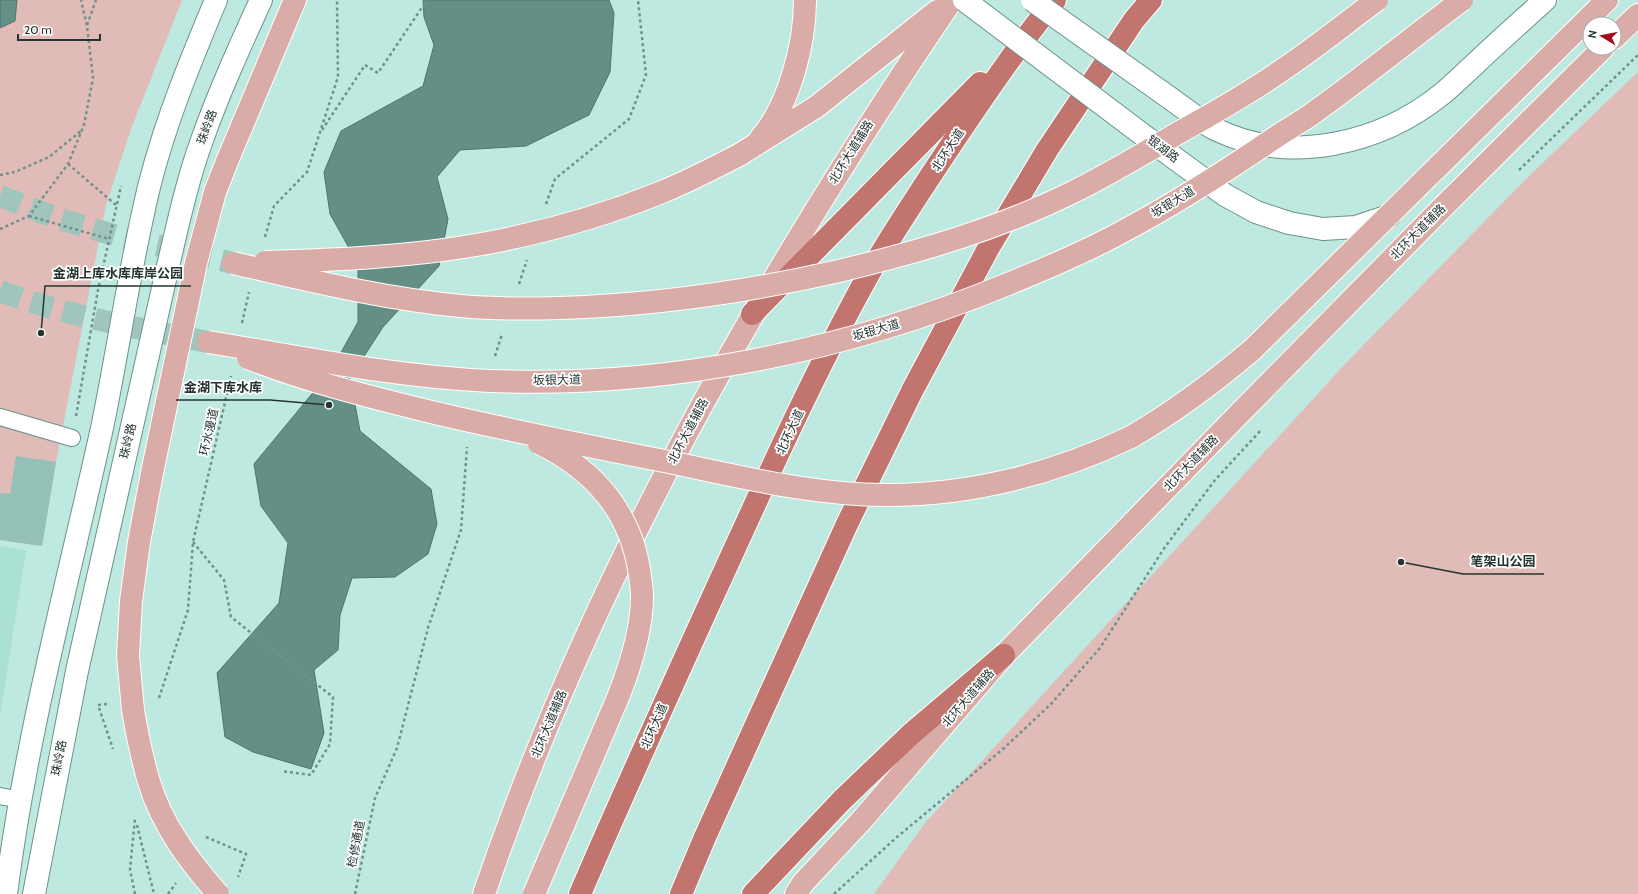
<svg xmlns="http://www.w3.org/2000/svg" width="1638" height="894" viewBox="0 0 1638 894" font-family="Cabin,'Noto Sans SC',sans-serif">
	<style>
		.built { fill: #abe0d5 }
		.green { fill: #e1bbb8 }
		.water { fill: #638f86; stroke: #50746c }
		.building { fill: #93c0b7 }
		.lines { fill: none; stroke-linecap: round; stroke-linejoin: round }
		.primary-tunnel { stroke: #9fc5bd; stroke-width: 22; stroke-dasharray: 22 11; stroke-linecap: butt }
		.lane-casing { stroke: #6a938a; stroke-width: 18 }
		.secondary-casing { stroke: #6a938a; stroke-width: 24 }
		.primary-casing { stroke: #fff; stroke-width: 24 }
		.highway-casing { stroke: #fff; stroke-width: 24 }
		.path { stroke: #73918b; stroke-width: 2.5; stroke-dasharray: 3 3; stroke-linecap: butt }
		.lane { stroke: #fff; stroke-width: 16 }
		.secondary { stroke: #fff; stroke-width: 22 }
		.primary { stroke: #daaca8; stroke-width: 22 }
		.highway { stroke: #c2746e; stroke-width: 22 }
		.secondary-bridge-casing { stroke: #6a938a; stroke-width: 24; stroke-linecap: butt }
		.primary-bridge-casing { stroke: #fff; stroke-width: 24; stroke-linecap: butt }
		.secondary-bridge { stroke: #fff; stroke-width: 22 }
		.primary-bridge { stroke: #daaca8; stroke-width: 22 }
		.labels { text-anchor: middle; stroke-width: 3.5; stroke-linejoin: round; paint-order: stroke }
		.street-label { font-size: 12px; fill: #233431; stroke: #fff }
		.leader { fill: none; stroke: #233431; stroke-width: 1.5 }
		.callout-dot { fill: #233431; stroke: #fff; stroke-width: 1.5 }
		.callout-label { font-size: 13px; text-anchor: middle; font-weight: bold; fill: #233431; stroke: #fff; stroke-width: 3.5; stroke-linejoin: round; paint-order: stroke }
	</style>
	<rect width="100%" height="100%" fill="#bee9e0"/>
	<polygon class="built" points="0,546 26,551 0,716"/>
	<g class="green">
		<polygon points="0,0 182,0 131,129 106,205 56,462 42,546 0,540"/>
		<polygon points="1638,72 1638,894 874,894 925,823 1346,363 1528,177"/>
	</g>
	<g class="water">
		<polygon points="0,0 17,0 15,21 0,28"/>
		<polygon points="423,0 609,0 614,13 610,72 589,115 526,146 460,150 437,177 448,219 439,266 383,327 350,378 360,431 431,489 437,524 428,554 395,577 352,578 340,615 338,650 314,670 324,733 311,769 253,752 225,737 217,673 279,603 288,543 261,506 254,464 330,372 358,322 358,264 330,214 324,172 341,131 423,86 434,45 424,17"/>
	</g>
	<polygon class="building" points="16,456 56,462 42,546 0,540 0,493 10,494"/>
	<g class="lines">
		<g class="primary-tunnel">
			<polyline points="0,196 56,218 118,236 233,263"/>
			<path d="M0,291C67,316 137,328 208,342"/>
		</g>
		<g class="lane-casing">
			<g id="lane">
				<polyline points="0,417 72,438"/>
				<polyline points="0,796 21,800"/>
			</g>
		</g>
		<g class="secondary-casing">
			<g id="secondary">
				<path d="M1174,101C1188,111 1201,122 1217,130C1290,165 1380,144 1442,94C1453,85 1464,74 1475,64C1498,42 1522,21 1545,0"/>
				<polyline points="1147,138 1225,195 1256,212 1289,223 1323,229 1356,227 1389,216"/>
				<path d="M6,894C26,736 68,582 102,428C119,346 130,264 150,183C166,120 191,60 216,0"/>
				<path d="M34,894L77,671L168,266C178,224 187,181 202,140C219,92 240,46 261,0"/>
			</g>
		</g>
		<g class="primary-casing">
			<g id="primary">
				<polyline points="1614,38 1638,15"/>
				<path d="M760,139C789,106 805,44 805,0"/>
				<polyline points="739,155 816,107 937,11"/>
				<path d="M1131,437C1174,412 1213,383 1252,350L1607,0"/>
				<polyline points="133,710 128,656 131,601 139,542 152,473 196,263 215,192 228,159 295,0"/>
				<path d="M484,894C593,573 762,280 952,0"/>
				<polyline points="796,894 803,883 861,821 1004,655 1237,416 1442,208 1603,48"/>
			</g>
		</g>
		<g class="highway-casing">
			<g id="highway">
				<polyline points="752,314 980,83"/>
				<path d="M580,894C623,794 668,695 713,596C762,489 810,381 866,279C886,243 909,209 931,175C971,115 1010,56 1055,0"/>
				<polyline points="681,894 705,837 847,524 912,391 989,247 1047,150 1134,20 1151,0"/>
				<polyline points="753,894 842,800 911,734 1004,655"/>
			</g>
		</g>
		<g class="path">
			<polyline points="87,25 96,0"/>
			<polyline points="322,130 365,65 378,73 427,0"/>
			<polyline points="68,164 116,205"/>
			<polyline points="1519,170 1638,55"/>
			<polyline points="0,175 15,172 49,157 81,131"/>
			<polyline points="546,204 555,179 629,119 646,75 638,0"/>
			<polyline points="29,216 109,239"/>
			<polyline points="0,229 29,216 68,164 84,125 93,78 87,26 81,0"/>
			<polyline points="265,237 274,206 307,172 338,77 337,0"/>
			<polyline points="519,284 527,260"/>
			<polyline points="242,323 249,292"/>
			<polyline points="495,356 502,334"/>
			<polyline points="76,416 98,290 121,186"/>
			<polyline points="193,542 224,580 231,617 333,697 330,744 311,775 281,771"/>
			<polyline points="159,698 188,610 193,542 231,376"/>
			<polyline points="107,704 98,705 113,749"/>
			<polyline points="137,825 154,894"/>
			<polyline points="206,837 246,854 238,877"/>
			<polyline points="135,894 130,869 135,819"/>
			<polyline points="168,894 176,883"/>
			<polyline points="355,894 375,798 397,748 428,628 461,530 467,447"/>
			<polyline points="834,894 897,837 1003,749 1051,704 1100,648 1165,547 1215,480 1262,429"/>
		</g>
		<use href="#lane" class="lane"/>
		<use href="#secondary" class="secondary"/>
		<use href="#primary" class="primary"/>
		<use href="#highway" class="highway"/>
		<g class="secondary-bridge-casing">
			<g id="secondary-bridge">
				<polyline points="964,0 1147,138"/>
				<polyline points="1032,0 1174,101"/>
			</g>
		</g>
		<g class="primary-bridge-casing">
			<g id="primary-bridge">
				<path d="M265,262C335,260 407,257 476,245C539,234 603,216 662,192C689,181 714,168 739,155"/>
				<path d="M233,263C308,280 384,299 461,306C494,309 527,309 560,308C654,305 747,292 839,271C918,252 998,229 1071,193C1108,175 1143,154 1178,133C1216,112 1253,91 1288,66C1319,45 1347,22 1377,0"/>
				<path d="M208,342C301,357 395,377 490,381C667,388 845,351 1008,284C1050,267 1092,249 1131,227C1181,200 1229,169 1276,137C1289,128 1303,121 1316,111C1365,76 1413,37 1462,0"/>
				<path d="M248,358C306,381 366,396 427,411C502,429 578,444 654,459C730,474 812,496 889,495C972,495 1056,473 1131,437"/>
				<path d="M133,710C137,734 142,758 149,782C162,825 189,861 218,894"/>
				<path d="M534,894L619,695C631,664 642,630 642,597C642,590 641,583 640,576C632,514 595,470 539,443"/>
			</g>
		</g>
		<use href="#secondary-bridge" class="secondary-bridge"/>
		<use href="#primary-bridge" class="primary-bridge"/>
	</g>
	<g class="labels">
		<g class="street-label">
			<text transform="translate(207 127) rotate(-70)" y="4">珠岭路</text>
			<text transform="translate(1163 149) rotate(37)" y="4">银湖路</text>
			<text transform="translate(948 150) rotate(-57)" y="4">北环大道</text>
			<text transform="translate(851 152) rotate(-58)" y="4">北环大道辅路</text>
			<text transform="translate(1173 202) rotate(-31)" y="4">坂银大道</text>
			<text transform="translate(1418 232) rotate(-45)" y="4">北环大道辅路</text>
			<text transform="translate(876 330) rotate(-16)" y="4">坂银大道</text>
			<text transform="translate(557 380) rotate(-1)" y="4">坂银大道</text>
			<text transform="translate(688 431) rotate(-62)" y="4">北环大道辅路</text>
			<text transform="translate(209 432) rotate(-77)" y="4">环水漫道</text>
			<text transform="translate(790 432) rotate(-65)" y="4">北环大道</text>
			<text transform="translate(128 441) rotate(-77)" y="4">珠岭路</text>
			<text transform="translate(1191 463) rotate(-46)" y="4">北环大道辅路</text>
			<text transform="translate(968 698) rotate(-49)" y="4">北环大道辅路</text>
			<text transform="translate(549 724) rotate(-67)" y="4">北环大道辅路</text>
			<text transform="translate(654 726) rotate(-66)" y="4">北环大道</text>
			<text transform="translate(59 758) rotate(-79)" y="4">珠岭路</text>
			<text transform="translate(356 844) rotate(-79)" y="4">检修通道</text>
		</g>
	</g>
	<path class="leader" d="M41 333L45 286H191M329 405L270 400H176M1401 562L1463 574H1544"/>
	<g class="callout-dot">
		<circle cx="41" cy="333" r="4"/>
		<circle cx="329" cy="405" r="4"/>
		<circle cx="1401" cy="562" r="4"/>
	</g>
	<g class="callout-label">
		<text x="118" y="278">金湖上库水库库岸公园</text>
		<text x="223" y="392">金湖下库水库</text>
		<text x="1503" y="566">笔架山公园</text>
	</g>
	<g transform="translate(1602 36) rotate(280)"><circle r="19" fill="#ffffff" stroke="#a7aead"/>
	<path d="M0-3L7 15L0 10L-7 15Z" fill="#a40a1e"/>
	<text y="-6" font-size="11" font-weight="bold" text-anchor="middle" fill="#233431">N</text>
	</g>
	<path d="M18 34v6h82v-6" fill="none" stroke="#233431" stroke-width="2"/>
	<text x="24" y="34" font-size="12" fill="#233431" stroke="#ffffff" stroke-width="3" paint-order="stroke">20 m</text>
</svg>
